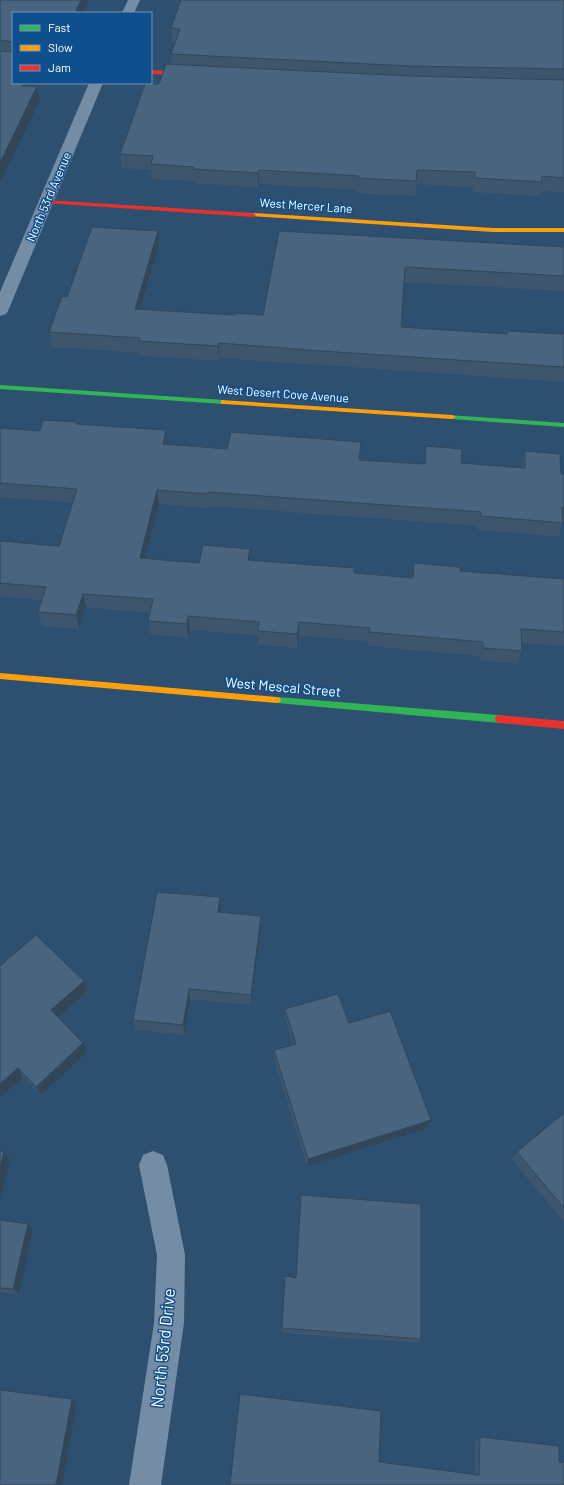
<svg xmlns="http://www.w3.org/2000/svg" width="564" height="1485" viewBox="0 0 564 1485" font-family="Barlow,sans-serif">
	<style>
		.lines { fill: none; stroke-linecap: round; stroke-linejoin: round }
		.street { fill: #748da5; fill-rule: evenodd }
		.fast { fill: #30b455; fill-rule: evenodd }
		.slow { fill: #ff9f0a; fill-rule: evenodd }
		.jam { fill: #e5322d; fill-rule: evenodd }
		.wall { fill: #3e566d }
		.shaded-wall { fill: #324659 }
		.building { fill: #48647f; stroke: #324659 }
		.labels { text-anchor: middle; stroke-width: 3; stroke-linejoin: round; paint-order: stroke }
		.far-street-label { font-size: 12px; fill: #fff; stroke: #104f8d }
		.street-label { font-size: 14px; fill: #fff; stroke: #104f8d }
		.near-street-label { font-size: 17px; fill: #fff; stroke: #104f8d }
	</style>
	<rect width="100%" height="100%" fill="#2d4f70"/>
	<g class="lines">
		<g class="street">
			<polygon points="128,0 140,0 134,13 122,13"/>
			<polygon points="89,83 103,83 8,311 6,314 0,316 0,292"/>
			<polygon points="153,1151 163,1155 167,1165 185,1255 184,1323 161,1485 129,1485 154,1323 157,1255 139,1165 143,1155"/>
		</g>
		<g class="fast">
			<polygon points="0,385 224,400 228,402 224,404 0,389"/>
			<polygon points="449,415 564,423 564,427 452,419 449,419"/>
			<polygon points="277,697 499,715 502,716 503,719 502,722 499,723 277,703 274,702 273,700 274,698"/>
		</g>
		<g class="slow">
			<polygon points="253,213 493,228 564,228 564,232 493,232 251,216 250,215"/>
			<polygon points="221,400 452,415 456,417 452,419 224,404 221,404"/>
			<polygon points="0,673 277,697 280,698 281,700 280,702 277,703 0,679"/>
		</g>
		<g class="jam">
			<polygon points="151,70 194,72 197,74 194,76 151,74"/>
			<polygon points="47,200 253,213 256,215 253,217 45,203 45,201"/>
			<polygon points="499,715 564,721 564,729 499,723 496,722 495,719 496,716"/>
		</g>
	</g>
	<g class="wall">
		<polygon points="0,0 89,0 83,13 13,13 31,86 37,86 40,101 0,183"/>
		<polygon points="564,0 564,192 540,191 539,196 473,192 473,187 416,184 415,196 357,193 358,190 259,184 258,187 194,183 194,181 152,179 151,170 122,168 120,154 159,84 171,65 171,54 175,42 172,42 171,28"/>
		<polygon points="158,231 159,245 141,309 235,315 263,315 279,231 564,247 564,291 404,282 401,327 506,334 507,331 564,334 564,382 321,365 219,358 219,361 141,356 140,353 52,347 49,332 67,297"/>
		<polygon points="77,424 166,430 167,444 424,464 426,446 461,463 522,468 522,466 525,451 561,474 564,474 564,522 562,522 559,537 478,530 478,526 209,506 209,508 159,504 145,558 199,563 250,549 250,560 354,573 412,578 414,563 460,571 564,579 564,646 521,643 522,651 518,664 480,661 480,656 368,646 368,641 299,636 297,648 258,645 258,635 190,630 188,638 150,634 148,621 150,613 86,607 79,629 42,626 38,612 42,600 0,597 0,541 59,546 73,503 0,497 0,428 40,431"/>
		<polygon points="220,897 221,909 221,913 261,916 261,928 251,1005 190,999 185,1035 136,1030 133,1020"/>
		<polygon points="0,966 87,991 59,1018 87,1052 41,1095 23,1077 0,1098"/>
		<polygon points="285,1009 349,1023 428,1128 307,1166 274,1060 274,1050 293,1045 285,1019"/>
		<polygon points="564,1113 564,1222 512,1160 517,1152"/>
		<polygon points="0,1220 33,1230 19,1295 0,1292"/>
		<polygon points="296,1278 421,1339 418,1343 282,1333 282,1328"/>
		<polygon points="480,1437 559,1462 564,1485 379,1462 475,1474 475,1440"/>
	</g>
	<g class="shaded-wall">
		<polygon points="81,0 89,0 83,13 75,13"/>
		<polygon points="23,83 33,83 25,100 22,86"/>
		<polygon points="37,86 40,101 0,183 0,163"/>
		<polygon points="259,170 259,184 258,187 258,173"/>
		<polygon points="158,231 159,245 136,324 135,309"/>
		<polygon points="219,343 219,361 218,346"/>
		<polygon points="166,430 168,445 163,444"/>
		<polygon points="157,490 159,504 142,572 140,558"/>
		<polygon points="250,549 250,563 248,560"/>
		<polygon points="83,594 86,607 79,629 76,615"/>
		<polygon points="188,616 190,630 188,638 187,624"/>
		<polygon points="299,622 299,636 297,648 297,634"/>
		<polygon points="220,897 221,909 219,924 218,912"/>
		<polygon points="261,916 261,928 251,1005 251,995"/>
		<polygon points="84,981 87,991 56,1020 51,1010"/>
		<polygon points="189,989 190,999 185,1035 183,1025"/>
		<polygon points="83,1043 87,1052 41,1095 36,1087"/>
		<polygon points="18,1068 23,1077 0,1098 0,1084"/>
		<polygon points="431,1120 428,1128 307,1166 308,1159"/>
		<polygon points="4,1152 10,1160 0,1198 0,1168"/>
		<polygon points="28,1224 33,1230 19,1295 13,1289"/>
		<polygon points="72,1399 77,1402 62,1485 56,1485"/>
	</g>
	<g class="building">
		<polygon points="0,0 81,0 75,13 13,13 13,83 23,83 22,86 37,86 0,163 0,51 11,52 12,42 0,40"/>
		<polygon points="181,0 564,0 564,69 410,66 171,54 180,29 171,28"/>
		<polygon points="166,64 410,76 564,80 564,178 542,176 542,182 475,178 475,172 417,170 416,181 358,178 359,176 259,170 258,173 193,169 194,167 151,164 153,156 120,154 145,84 159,84"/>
		<polygon points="92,227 158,231 135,309 235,315 236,313 263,315 279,231 564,247 564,276 405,267 401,327 507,334 507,331 564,334 564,367 321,351 219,343 218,346 139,341 140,338 49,332 62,296 67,297"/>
		<polygon points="43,420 77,422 76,424 166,430 163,444 227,449 231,432 361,442 359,460 425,464 426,446 462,449 461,463 525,468 525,451 560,454 561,474 564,474 564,508 562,507 563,523 481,516 481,512 208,492 208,494 157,490 140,558 199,563 203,545 250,549 248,560 354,568 354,573 413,578 414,563 460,567 460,571 564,579 564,632 521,629 522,651 483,648 483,642 369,632 370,628 299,622 297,634 258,631 259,622 188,616 187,624 148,621 153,599 83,594 76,615 38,612 46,587 0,583 0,541 59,546 77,489 0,483 0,428 40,431"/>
		<polygon points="157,892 220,897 218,912 261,916 251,995 189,989 183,1025 133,1020"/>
		<polygon points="36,935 84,981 51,1010 83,1043 36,1087 18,1068 0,1084 0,966"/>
		<polygon points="338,994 349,1023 390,1011 431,1120 308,1159 274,1050 296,1044 285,1009"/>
		<polygon points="564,1113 564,1208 517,1152"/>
		<polygon points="0,1151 4,1152 0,1168"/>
		<polygon points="301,1195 421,1204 421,1339 282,1328 285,1276 296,1278"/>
		<polygon points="0,1220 28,1224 13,1289 0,1288"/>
		<polygon points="0,1390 72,1399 56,1485 0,1485"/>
		<polygon points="240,1394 381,1411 379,1462 479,1475 480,1437 559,1446 559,1462 564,1463 564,1485 230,1485"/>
	</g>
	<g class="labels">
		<g class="far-street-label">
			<text transform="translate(49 197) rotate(-67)" y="4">North 53rd Avenue</text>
			<text transform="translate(306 206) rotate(4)" y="4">West Mercer Lane</text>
			<text transform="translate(283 394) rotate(4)" y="4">West Desert Cove Avenue</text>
		</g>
		<g class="street-label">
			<text transform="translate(283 687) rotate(5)" y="5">West Mescal Street</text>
		</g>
		<g class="near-street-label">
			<text transform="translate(163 1348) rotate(-84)" y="6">North 53rd Drive</text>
		</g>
	</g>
	<rect x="12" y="12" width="140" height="72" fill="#104f8d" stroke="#7095bb"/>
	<rect x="20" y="25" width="20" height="6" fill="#30b455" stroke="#7095bb"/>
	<text x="48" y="32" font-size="12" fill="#ffffff">Fast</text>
	<rect x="20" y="45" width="20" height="6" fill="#ff9f0a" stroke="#7095bb"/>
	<text x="48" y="52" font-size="12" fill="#ffffff">Slow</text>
	<rect x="20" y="65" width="20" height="6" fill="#e5322d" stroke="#7095bb"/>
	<text x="48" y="72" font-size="12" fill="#ffffff">Jam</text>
</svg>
